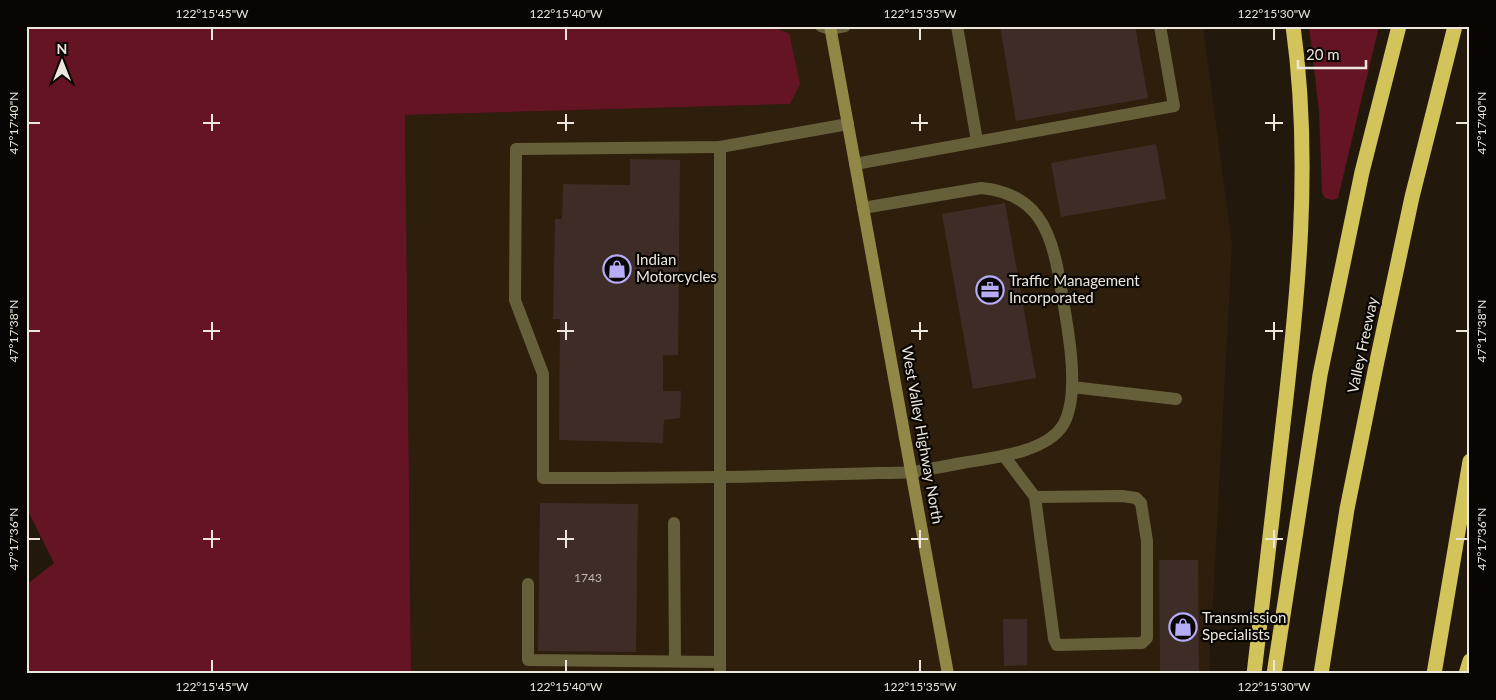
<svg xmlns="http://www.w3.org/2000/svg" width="1496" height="700" viewBox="0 0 1496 700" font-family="Lato,sans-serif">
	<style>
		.built { fill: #2d1f0c }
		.green { fill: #641423 }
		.building { fill: #3d2d26 }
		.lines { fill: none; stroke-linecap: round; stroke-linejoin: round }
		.service { stroke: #66603a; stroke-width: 12 }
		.secondary { stroke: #918848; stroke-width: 12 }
		.motorway { stroke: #d2c35b; stroke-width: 15 }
		.ticks { fill: none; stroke: #ede6dd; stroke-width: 2 }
		.labels { text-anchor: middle; stroke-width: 4.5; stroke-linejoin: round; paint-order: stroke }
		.number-label { font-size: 12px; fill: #c1b8af }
		.poi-label { font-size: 15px; fill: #ede6dd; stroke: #090502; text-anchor: start }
		.street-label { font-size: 15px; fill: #ede6dd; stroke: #090502 }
		.neatline { fill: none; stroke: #ede6dd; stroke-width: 2 }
		.ticks-label { font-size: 12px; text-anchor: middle; fill: #ede6dd }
	</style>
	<rect width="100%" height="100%" fill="#22190c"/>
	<polygon class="built" points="767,26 1203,26 1232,245 1209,674 411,674 405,115 789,104 789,33"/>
	<g class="green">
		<polygon points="26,26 767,26 789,33 800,84 790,104 405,115 411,674 26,674 26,585 54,563 26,507"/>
		<polygon points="1309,26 1379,26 1338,198 1332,200 1325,198 1322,193 1319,111"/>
	</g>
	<g class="building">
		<polygon points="1000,26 1135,26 1148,98 1016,121"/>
		<polygon points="1156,144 1166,199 1061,217 1051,163"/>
		<polygon points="630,159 680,160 678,355 663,355 663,391 681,391 680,418 664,420 663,443 559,440 560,319 553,319 555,219 562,219 563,184 630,185"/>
		<polygon points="1005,203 1036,378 973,389 942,214"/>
		<polygon points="540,503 638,504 636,652 538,651"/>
		<polygon points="1159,560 1198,560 1199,674 1013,674 1013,672 1160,671"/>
		<polygon points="1003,619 1027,619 1027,665 1004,666"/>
	</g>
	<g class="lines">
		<g class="service">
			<polyline points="821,26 830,29 845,26"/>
			<polyline points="957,26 977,141"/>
			<path d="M848,124L720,147L516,149L515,300L543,374V478C631,478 719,478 808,475C831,474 854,474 877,473C889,473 902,473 914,472C930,469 946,466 962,463C991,458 1046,453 1063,425C1083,391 1065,315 1059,277C1051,228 1035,193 981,188L863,208"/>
			<polyline points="720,147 720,674"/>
			<polyline points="855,164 1174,106 1160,26"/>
			<polyline points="1072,387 1176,399"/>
			<polyline points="1004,456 1035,497 1054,639 1057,645 1142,643 1147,638 1147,541 1141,503 1136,498 1122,496 1035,497"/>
			<polyline points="674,523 675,661"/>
			<polyline points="528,584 528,660 720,662"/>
		</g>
		<polyline class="secondary" points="830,26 948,674"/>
		<g class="motorway">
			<path d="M1254,674C1263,594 1273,513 1282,433C1298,298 1312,162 1293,26"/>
			<polyline points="1274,674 1320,375 1362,172 1399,26"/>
			<polyline points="1321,674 1347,509 1377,361 1412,197 1455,26"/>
			<polyline points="1434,674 1470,461"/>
			<polyline points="1466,674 1470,661"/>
		</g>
	</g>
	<path class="ticks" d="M212,28V40M566,28V40M920,28V40M1274,28V40M212,114V131M566,114V131M920,114V131M1274,114V131M28,123H40M203,123H220M557,123H574M911,123H928M1265,123H1283M1456,123H1468M212,322V340M566,322V340M920,322V340M1274,322V340M28,331H40M203,331H220M557,331H574M911,331H928M1265,331H1283M1456,331H1468M212,530V548M566,530V548M920,530V548M1274,530V548M28,539H40M203,539H220M557,539H574M911,539H928M1265,539H1283M1456,539H1468M212,660V672M566,660V672M920,660V672M1274,660V672"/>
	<defs>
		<g id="shop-ring" transform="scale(1.4375)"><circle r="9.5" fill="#090502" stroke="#b6acf8" stroke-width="1.5"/><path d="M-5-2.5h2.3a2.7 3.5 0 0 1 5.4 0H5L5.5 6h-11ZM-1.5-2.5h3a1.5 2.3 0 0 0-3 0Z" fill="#b6acf8"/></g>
		<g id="office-ring" transform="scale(1.4375)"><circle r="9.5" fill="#090502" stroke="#b6acf8" stroke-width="1.5"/><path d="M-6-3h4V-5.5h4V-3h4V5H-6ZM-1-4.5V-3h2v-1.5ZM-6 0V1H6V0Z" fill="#b6acf8"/></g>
	</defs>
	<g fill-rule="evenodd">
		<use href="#shop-ring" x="617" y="269"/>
		<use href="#office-ring" x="990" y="290"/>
		<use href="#shop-ring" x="1183" y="627"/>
	</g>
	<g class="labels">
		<g class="number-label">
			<text x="588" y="582">1743</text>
		</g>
		<g class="poi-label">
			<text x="636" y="265">Indian<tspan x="636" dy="17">Motorcycles</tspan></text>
			<text x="1009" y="286">Traffic Management<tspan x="1009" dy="17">Incorporated</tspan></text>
			<text x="1202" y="623">Transmission<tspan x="1202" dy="17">Specialists</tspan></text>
		</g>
		<g class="street-label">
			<text transform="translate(1363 345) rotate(-78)" y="5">Valley Freeway</text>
			<text transform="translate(922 435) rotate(80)" y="5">West Valley Highway North</text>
		</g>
	</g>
	<rect width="1496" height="700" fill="none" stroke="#090502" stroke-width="55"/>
	<g transform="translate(62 62)" stroke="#090502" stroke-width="4" paint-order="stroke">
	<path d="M0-4L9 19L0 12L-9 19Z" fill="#ede6dd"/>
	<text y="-8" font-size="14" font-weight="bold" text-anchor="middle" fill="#ede6dd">N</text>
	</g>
	<path d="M1298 60v8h68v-8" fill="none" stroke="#ede6dd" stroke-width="2.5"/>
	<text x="1306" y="60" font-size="15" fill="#ede6dd" stroke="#090502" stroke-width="4" paint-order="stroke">20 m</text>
	<rect x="28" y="28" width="1440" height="644" class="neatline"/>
	<g class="ticks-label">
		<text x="212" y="18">122°15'45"W</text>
		<text x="566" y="18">122°15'40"W</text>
		<text x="920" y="18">122°15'35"W</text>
		<text x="1274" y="18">122°15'30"W</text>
		<text transform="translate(14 123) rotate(-90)" y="4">47°17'40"N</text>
		<text transform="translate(1482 123) rotate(-90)" y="4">47°17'40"N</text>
		<text transform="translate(14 331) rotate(-90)" y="4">47°17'38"N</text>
		<text transform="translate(1482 331) rotate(-90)" y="4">47°17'38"N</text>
		<text transform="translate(14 539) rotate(-90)" y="4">47°17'36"N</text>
		<text transform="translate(1482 539) rotate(-90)" y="4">47°17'36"N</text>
		<text x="212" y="691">122°15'45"W</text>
		<text x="566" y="691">122°15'40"W</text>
		<text x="920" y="691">122°15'35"W</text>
		<text x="1274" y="691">122°15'30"W</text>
	</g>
</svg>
